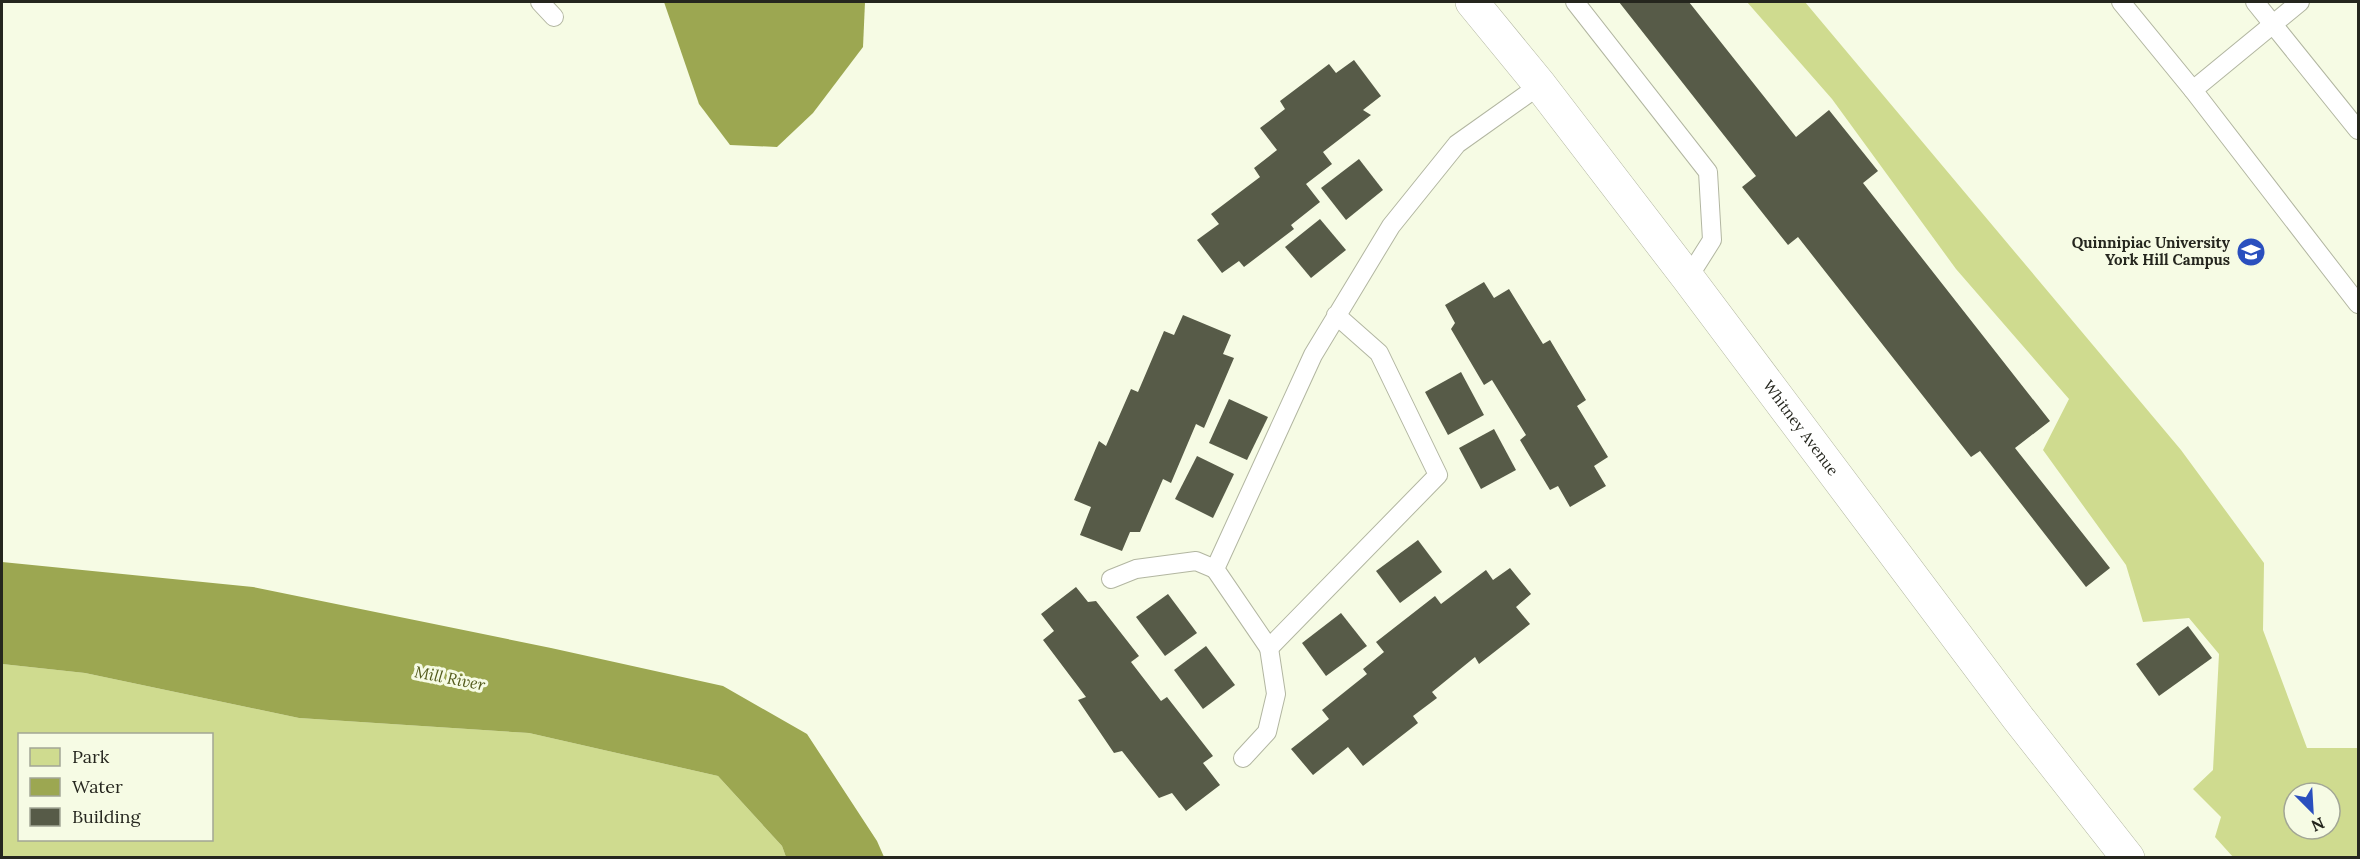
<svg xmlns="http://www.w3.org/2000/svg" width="2360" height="859" viewBox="0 0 2360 859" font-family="Lora,serif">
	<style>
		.green { fill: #cfdb8f; fill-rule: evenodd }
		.water { fill: #9ca751 }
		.building { fill: #575b48 }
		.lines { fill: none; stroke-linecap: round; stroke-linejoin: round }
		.service-casing { stroke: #b2b6a1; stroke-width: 20 }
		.trunk-casing { stroke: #b2b6a1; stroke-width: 34 }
		.service { stroke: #fff; stroke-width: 18 }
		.trunk { stroke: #fff; stroke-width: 33 }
		.labels { text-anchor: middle; stroke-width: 6; stroke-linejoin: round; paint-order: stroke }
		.poi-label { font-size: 15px; font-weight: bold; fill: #25261e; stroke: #f6fbe4; text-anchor: end }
		.street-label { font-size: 15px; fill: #25261e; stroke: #f6fbe4 }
		.water-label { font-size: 16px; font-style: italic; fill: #525a1b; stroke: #f6fbe4 }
	</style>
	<rect width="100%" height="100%" fill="#f6fbe4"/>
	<g class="green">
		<path d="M1747,2H1805L2181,450L2264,563L2263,630L2307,748H2358V857H2233L2215,837L2221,817L2193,789L2213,770L2219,654L2189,618L2143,622L2126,565L2043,450L2069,399L1956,269L1832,99ZM2294,793H2330V829H2294Z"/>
		<path d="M2,664L85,673L299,718L529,733L718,776L782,846L786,857L2,858ZM20,734H212V840H20Z"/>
	</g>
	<g class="water">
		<polygon points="664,2 865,2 863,47 813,113 777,147 730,145 699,104"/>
		<polygon points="2,562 253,587 551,648 723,686 807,734 877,841 884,857 786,857 782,846 718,776 529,733 299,718 85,673 2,664"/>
	</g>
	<g class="building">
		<polygon points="1619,2 1689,2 1796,137 1829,110 1878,171 1863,183 2050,421 2015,448 2110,568 2086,587 1980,451 1971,457 1798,237 1788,245 1742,187 1756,176"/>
		<polygon points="1354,60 1381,96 1363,110 1371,115 1323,152 1332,164 1306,184 1320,202 1291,225 1294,229 1244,267 1239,261 1222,273 1197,240 1219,224 1211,214 1260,177 1254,168 1277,150 1260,128 1285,109 1280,101 1329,64 1336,73"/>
		<polygon points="1359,159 1383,190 1346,220 1321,188"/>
		<polygon points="1320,219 1346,250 1311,278 1285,247"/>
		<polygon points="1484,282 1494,298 1509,289 1543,344 1550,340 1586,400 1577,406 1608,457 1594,466 1606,486 1570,507 1558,486 1550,490 1520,440 1526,435 1492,380 1484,385 1451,329 1455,323 1445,305"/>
		<polygon points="1183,315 1231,335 1223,354 1234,358 1204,428 1196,424 1171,483 1163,479 1140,532 1130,532 1122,551 1080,535 1091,507 1074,500 1099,441 1106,446 1131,389 1138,392 1164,331 1174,335"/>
		<polygon points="1461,372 1484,415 1448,435 1425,392"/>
		<polygon points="1229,399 1268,417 1247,460 1209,443"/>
		<polygon points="1494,429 1516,470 1481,489 1459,448"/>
		<polygon points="1197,456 1234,474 1213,518 1175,499"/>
		<polygon points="1418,540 1442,572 1400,603 1376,571"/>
		<polygon points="1510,568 1531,594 1516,607 1530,624 1479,664 1475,657 1432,692 1437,698 1413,716 1418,723 1363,766 1348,747 1313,775 1291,749 1329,719 1322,710 1367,674 1363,669 1384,652 1376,642 1435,596 1441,604 1486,570 1493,580"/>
		<polygon points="1076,587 1088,602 1096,601 1139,656 1131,662 1161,701 1167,697 1213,756 1203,763 1220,785 1186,811 1172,793 1159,798 1122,751 1114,753 1078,700 1086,697 1043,640 1054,631 1041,614"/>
		<polygon points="1168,594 1197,633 1165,656 1136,617"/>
		<polygon points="1341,613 1367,646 1326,676 1302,643"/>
		<polygon points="2188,626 2212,658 2159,696 2136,664"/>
		<polygon points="1206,646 1235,685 1203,709 1174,670"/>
	</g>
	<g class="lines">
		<g class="service-casing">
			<g id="service">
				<polyline points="540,2 554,17"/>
				<polyline points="1575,2 1708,172 1712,240 1688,278"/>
				<polyline points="2121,2 2193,90"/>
				<polyline points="2255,2 2358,130"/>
				<polyline points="2300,2 2193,90 2358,304"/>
				<polyline points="1336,315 1379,353 1438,475 1269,648 1215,569 1313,355 1391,226 1457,144 1540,85"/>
				<polyline points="1111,579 1136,569 1196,561 1215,569"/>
				<polyline points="1243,758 1267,732 1276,694 1269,648"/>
			</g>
		</g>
		<g class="trunk-casing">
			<g id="trunk">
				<path id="s1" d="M1472,2L1540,85L1688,278L2018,718L2128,858"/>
			</g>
		</g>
		<use href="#service" class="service"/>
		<use href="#trunk" class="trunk"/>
	</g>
	<defs>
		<g id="university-disc" transform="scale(1.5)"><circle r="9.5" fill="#2a4fbe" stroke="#f6fbe4"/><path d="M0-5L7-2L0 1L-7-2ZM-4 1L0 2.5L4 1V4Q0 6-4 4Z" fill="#fff"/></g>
	</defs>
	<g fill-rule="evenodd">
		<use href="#university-disc" x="2251" y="252"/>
	</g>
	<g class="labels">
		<g class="poi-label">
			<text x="2230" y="248">Quinnipiac University<tspan x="2230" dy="17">York Hill Campus</tspan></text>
		</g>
		<g class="street-label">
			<text dy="5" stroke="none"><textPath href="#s1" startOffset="538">Whitney Avenue</textPath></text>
		</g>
		<g class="water-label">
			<text transform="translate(450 678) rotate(11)" y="6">Mill River</text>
		</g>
	</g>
	<rect width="2360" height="859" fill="none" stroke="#25261e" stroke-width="6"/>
	<rect x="18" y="733" width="195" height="108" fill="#f6fbe4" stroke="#a2a695" stroke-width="1.5"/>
	<rect x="30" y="748" width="30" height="18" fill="#cfdb8f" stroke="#a2a695" stroke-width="1.5"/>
	<text x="72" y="763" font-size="18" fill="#25261e">Park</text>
	<rect x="30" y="778" width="30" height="18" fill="#9ca751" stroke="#a2a695" stroke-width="1.5"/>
	<text x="72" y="793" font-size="18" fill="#25261e">Water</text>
	<rect x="30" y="808" width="30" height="18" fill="#575b48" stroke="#a2a695" stroke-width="1.5"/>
	<text x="72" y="823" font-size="18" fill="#25261e">Building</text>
	<g transform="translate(2312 811) rotate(156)"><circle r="28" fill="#f6fbe4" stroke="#a2a695" stroke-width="1.5"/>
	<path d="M0-4.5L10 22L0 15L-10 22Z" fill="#2a4fbe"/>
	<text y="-9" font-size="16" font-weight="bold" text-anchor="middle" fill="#25261e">N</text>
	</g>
</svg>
